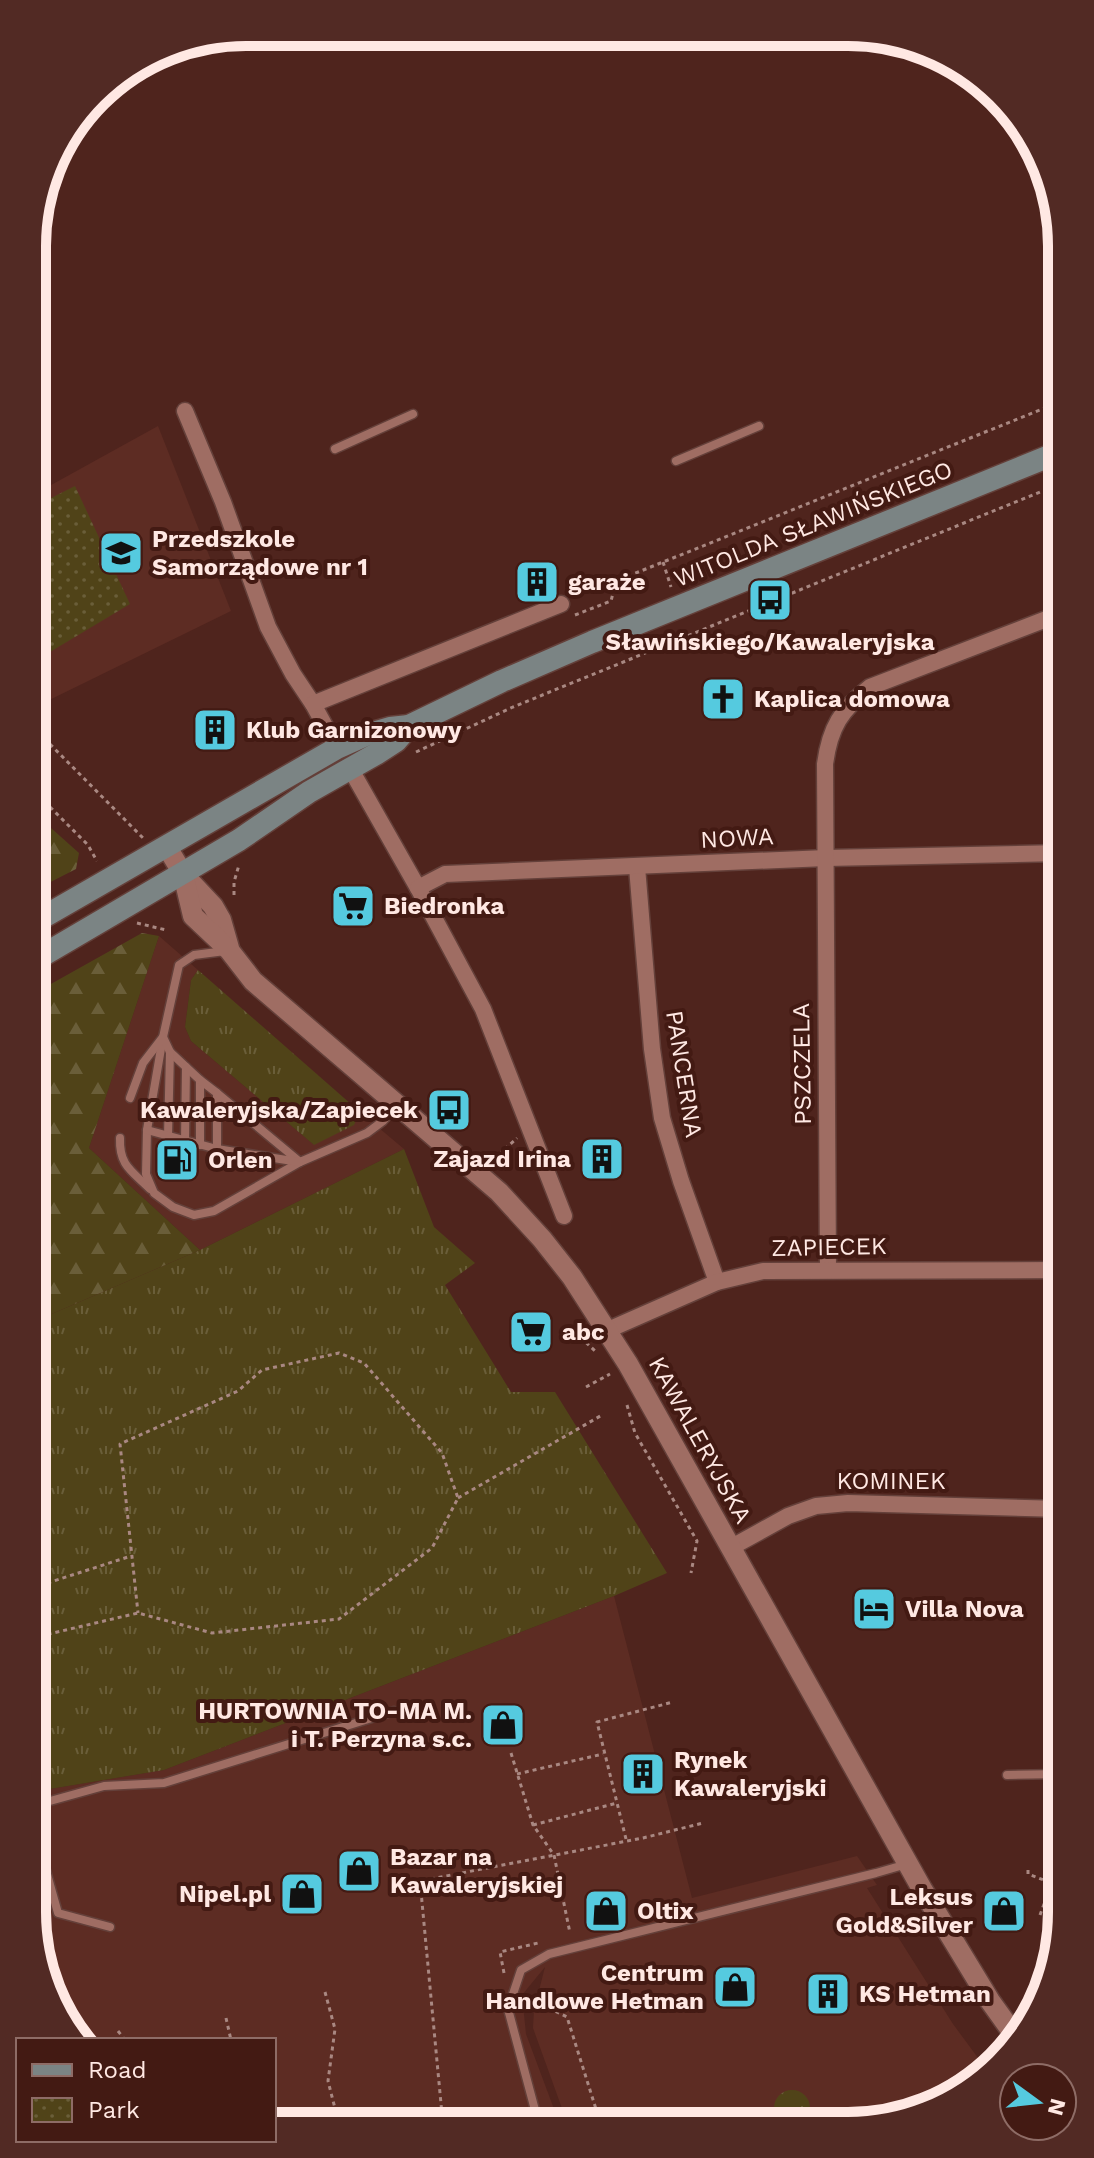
<svg xmlns="http://www.w3.org/2000/svg" width="1094" height="2158" viewBox="0 0 1094 2158" font-family="'Work Sans',sans-serif">
	<style>
		.built { fill: #5d2c23 }
		.grass { fill: url(#grass-tufts) }
		.forest { fill: url(#forest-firs) }
		.park { fill: url(#park-dots) }
		.lines { fill: none; stroke-linecap: round; stroke-linejoin: round }
		.service-casing { stroke: #64403a; stroke-width: 11 }
		.minor-casing { stroke: #64403a; stroke-width: 19 }
		.tertiary-casing { stroke: #64403a; stroke-width: 23 }
		.secondary-casing { stroke: #64403a; stroke-width: 25 }
		.path { stroke: #a98882; stroke-width: 3; stroke-dasharray: 4 4; stroke-linecap: butt }
		.service { stroke: #9f6d63; stroke-width: 8 }
		.minor { stroke: #9f6d63; stroke-width: 16 }
		.tertiary { stroke: #9f6d63; stroke-width: 20 }
		.secondary { stroke: #7b8484; stroke-width: 22 }
		.labels { text-anchor: middle; stroke-width: 8; stroke-linejoin: round; paint-order: stroke }
		.street-label { font-size: 24px; fill: #ffe8e3; stroke: #431a13 }
		.poi-label { font-size: 24px; font-weight: bold; fill: #ffe8e3; stroke: #431a13; text-anchor: start }
		.rim { fill: none; stroke: #ffe8e3; stroke-width: 10 }
	</style>
	<defs>
		<pattern id="grass-tufts" width="24" height="20" patternUnits="userSpaceOnUse" patternTransform="scale(2)"><rect width="24" height="20" fill="#504318"/><path d="M3 7l-1-3M5 7V3M7 7l1-3M15 17l-1-3M17 17v-4M19 17l1-3" fill="none" stroke="#6a5e39"/></pattern>
		<pattern id="forest-firs" width="22" height="20" patternUnits="userSpaceOnUse" patternTransform="scale(2)"><rect width="22" height="20" fill="#504318"/><path d="M5 1l3.5 6h-7zM16 11l3.5 6h-7z" fill="#6a5e39"/></pattern>
		<pattern id="park-dots" width="8" height="8" patternUnits="userSpaceOnUse" patternTransform="scale(2)"><rect width="8" height="8" fill="#504318"/><path d="M2 2h.1M6 6h.1" fill="none" stroke="#6a5e39" stroke-width="1.8" stroke-linecap="round"/></pattern>
	</defs>
	<rect width="100%" height="100%" fill="#4f241d"/>
	<g class="built">
		<polygon points="158,426 231,611 33,708 33,495"/>
		<polygon points="159,936 198,970 191,980 185,1027 191,1041 313,1144 353,1125 360,1112 404,1149 200,1250 89,1148"/>
		<polygon points="614,1596 692,1898 857,1856 877,1885 867,1888 953,2024 984,2066 916,2115 848,2126 568,2125 533,2028 534,2010 545,1967 522,1995 526,2034 560,2125 274,2124 274,2040 83,2040 48,1988 37,1945 32,1912 32,1792 164,1770"/>
	</g>
	<g class="grass">
		<polygon points="198,970 360,1112 354,1125 314,1145 191,1041 185,1027 191,980"/>
		<polygon points="404,1149 434,1227 475,1263 445,1285 511,1392 555,1392 667,1573 614,1596 164,1770 32,1792 33,1322 200,1250"/>
		<circle cx="792" cy="2108" r="18"/>
	</g>
	<g class="forest">
		<polygon points="33,812 79,853 76,869 33,891"/>
		<polygon points="142,933 159,936 89,1148 200,1250 33,1322 33,994"/>
	</g>
	<polygon class="park" points="75,486 130,604 35,661 33,658 33,507"/>
	<g class="lines">
		<g class="service-casing">
			<g id="service">
				<polyline points="335,449 413,414"/>
				<polyline points="676,461 759,426"/>
				<polyline points="225,951 194,955 179,965 163,1037 147,1130 146,1174 154,1193 173,1207 194,1215 214,1211 300,1162"/>
				<polyline points="170,1052 186,1067 185,1141"/>
				<polyline points="186,1067 200,1080 200,1145"/>
				<polyline points="200,1080 217,1093 217,1149"/>
				<polyline points="217,1093 300,1162 367,1133 383,1121 397,1105"/>
				<polyline points="130,1098 143,1063 163,1037 170,1052 168,1136"/>
				<polyline points="147,1130 217,1149 299,1162"/>
				<path d="M120,1138C119,1166 132,1171 150,1189"/>
				<polyline points="1007,1775 1062,1774"/>
				<polyline points="32,1806 104,1786 164,1783 394,1711"/>
				<polyline points="32,1821 58,1913 110,1927"/>
				<polyline points="539,2125 508,2009 521,1970 549,1954 876,1873 907,1864"/>
			</g>
		</g>
		<g class="minor-casing">
			<g id="minor">
				<polyline points="185,411 223,502 268,627 293,674 313,704 337,748"/>
				<polyline points="313,704 561,604"/>
				<polyline points="350,768 418,888 483,1009 564,1216"/>
				<polyline points="637,867 652,1049 662,1118 681,1181 717,1282"/>
				<polyline points="418,888 445,874 826,858 1062,853"/>
				<path d="M828,1270L825,764C830,727 841,710 870,687L1062,613"/>
				<polyline points="608,1330 717,1282 763,1271 1062,1270"/>
				<polyline points="730,1548 788,1516 816,1506 848,1503 1062,1509"/>
				<polyline points="1009,2027 1027,2017"/>
			</g>
		</g>
		<g class="tertiary-casing">
			<g id="tertiary">
				<polyline points="167,847 183,874 213,906 221,920 229,948"/>
				<polyline points="183,874 193,916 229,950 253,981 499,1192 542,1239 572,1277 628,1364 922,1889 990,2001 1018,2040"/>
			</g>
		</g>
		<g class="secondary-casing">
			<g id="secondary">
				<polyline points="33,923 337,748 366,735 390,728 409,726 502,681 592,642 1062,451"/>
				<polyline points="33,961 239,840 309,792 376,754 396,741 409,726"/>
			</g>
		</g>
		<g class="path">
			<polyline points="663,562 671,587"/>
			<polyline points="575,615 611,601 616,581 1062,401"/>
			<polyline points="33,727 143,838"/>
			<polyline points="416,752 513,707 1062,483"/>
			<polyline points="33,790 88,845 97,861"/>
			<polyline points="234,895 234,882 239,865"/>
			<polyline points="137,923 166,930"/>
			<polyline points="493,1160 517,1138"/>
			<polyline points="567,1328 577,1334 595,1351"/>
			<polyline points="586,1387 610,1374"/>
			<polyline points="627,1405 635,1433 697,1541 691,1573"/>
			<polyline points="458,1498 602,1415"/>
			<polyline points="32,1588 131,1556"/>
			<polyline points="32,1638 138,1613 212,1633 339,1619 432,1548 458,1498 442,1453 364,1363 339,1353 262,1370 238,1391 120,1444 138,1613"/>
			<polyline points="511,1753 533,1825 554,1855 570,1933"/>
			<polyline points="517,1774 603,1754"/>
			<polyline points="533,1825 617,1803"/>
			<polyline points="626,1839 597,1722 673,1702"/>
			<polyline points="1028,1870 1028,1874 1062,1887"/>
			<polyline points="1040,1915 1051,1885"/>
			<polyline points="504,1973 500,1952 538,1943"/>
			<polyline points="325,1992 335,2029 328,2081 339,2124"/>
			<polyline points="527,1997 567,2017 601,2125"/>
			<polyline points="226,2018 231,2040"/>
			<polyline points="118,2031 125,2040"/>
			<polyline points="443,2125 420,1881 643,1838 703,1823"/>
		</g>
		<use href="#service" class="service"/>
		<use href="#minor" class="minor"/>
		<use href="#tertiary" class="tertiary"/>
		<use href="#secondary" class="secondary"/>
	</g>
	<defs>
		<g id="school-square" transform="scale(2.3)"><rect x="-9" y="-9" width="18" height="18" rx="4" fill="#55cadf" stroke="#431a13"/><path d="M0-5L7-2L0 1L-7-2ZM-4 1L0 2.5L4 1V4Q0 6-4 4Z" fill="#111"/></g>
		<g id="building-square" transform="scale(2.3)"><rect x="-9" y="-9" width="18" height="18" rx="4" fill="#55cadf" stroke="#431a13"/><path d="M-4-6H4V6H1V3H-1V6H-4ZM-2.5-4.3h1.7v1.8h-1.7ZM.8-4.3h1.7v1.8H.8ZM-2.5-1h1.7V.8h-1.7ZM.8-1h1.7V.8H.8Z" fill="#111"/></g>
		<g id="bus-square" transform="scale(2.3)"><rect x="-9" y="-9" width="18" height="18" rx="4" fill="#55cadf" stroke="#431a13"/><path d="M-5-6H5V4H4V6H2V4H-2V6H-4V4H-5ZM-3.5-4V0h7V-4ZM-3.5 1.2v1.5H-2V1.2ZM2 1.2v1.5H3.5V1.2Z" fill="#111"/></g>
		<g id="church-square" transform="scale(2.3)"><rect x="-9" y="-9" width="18" height="18" rx="4" fill="#55cadf" stroke="#431a13"/><path d="M-1.2-6h2.4v3.5h3.3v2.4h-3.3V6h-2.4V-.1h-3.3v-2.4h3.3Z" fill="#111"/></g>
		<g id="supermarket-square" transform="scale(2.3)"><rect x="-9" y="-9" width="18" height="18" rx="4" fill="#55cadf" stroke="#431a13"/><path d="M-6-5.5h2.5l.6 2H6L4.5 2H-2.5L-4.4-4H-6ZM-1.5 3.2a1.3 1.3 0 1 0 .1 0ZM3 3.2a1.3 1.3 0 1 0 .1 0Z" fill="#111"/></g>
		<g id="fuel-square" transform="scale(2.3)"><rect x="-9" y="-9" width="18" height="18" rx="4" fill="#55cadf" stroke="#431a13"/><path d="M-5.5-6h7V0h2V4h1.3V-2.5L3-4.5l.8-.8L6-3V5H2.5V1h-1V6h-7ZM-4.2-4.7v3.2H.2V-4.7Z" fill="#111"/></g>
		<g id="hotel-square" transform="scale(2.3)"><rect x="-9" y="-9" width="18" height="18" rx="4" fill="#55cadf" stroke="#431a13"/><path d="M-6-4.5h1.5V1H6V5H4.5V3h-9V5H-6ZM-4 0a1.8 1.8 0 1 1 3.6 0ZM.5 0V-2.5h3Q6-2.5 6 0Z" fill="#111"/></g>
		<g id="shop-square" transform="scale(2.3)"><rect x="-9" y="-9" width="18" height="18" rx="4" fill="#55cadf" stroke="#431a13"/><path d="M-5-2.5h2.3a2.7 3.5 0 0 1 5.4 0H5L5.5 6h-11ZM-1.5-2.5h3a1.5 2.3 0 0 0-3 0Z" fill="#111"/></g>
	</defs>
	<g fill-rule="evenodd">
		<use href="#school-square" x="121" y="553"/>
		<use href="#building-square" x="537" y="582"/>
		<use href="#bus-square" x="770" y="600"/>
		<use href="#church-square" x="723" y="699"/>
		<use href="#building-square" x="215" y="730"/>
		<use href="#supermarket-square" x="353" y="906"/>
		<use href="#bus-square" x="449" y="1110"/>
		<use href="#building-square" x="602" y="1159"/>
		<use href="#fuel-square" x="177" y="1160"/>
		<use href="#supermarket-square" x="531" y="1332"/>
		<use href="#hotel-square" x="874" y="1609"/>
		<use href="#shop-square" x="503" y="1725"/>
		<use href="#building-square" x="643" y="1774"/>
		<use href="#shop-square" x="359" y="1871"/>
		<use href="#shop-square" x="302" y="1894"/>
		<use href="#shop-square" x="606" y="1911"/>
		<use href="#shop-square" x="1004" y="1911"/>
		<use href="#shop-square" x="735" y="1987"/>
		<use href="#building-square" x="828" y="1994"/>
	</g>
	<g class="labels">
		<g class="street-label">
			<text transform="translate(813 524) rotate(-22)" y="8">WITOLDA SŁAWIŃSKIEGO</text>
			<text transform="translate(737 838) rotate(-3)" y="8">NOWA</text>
			<text transform="translate(802 1064) rotate(-91)" y="8">PSZCZELA</text>
			<text transform="translate(684 1074) rotate(81)" y="8">PANCERNA</text>
			<text transform="translate(829 1247) rotate(-1)" y="8">ZAPIECEK</text>
			<text transform="translate(700 1440) rotate(61)" y="8">KAWALERYJSKA</text>
			<text x="891" y="1489">KOMINEK</text>
		</g>
		<g class="poi-label">
			<text x="152" y="547">Przedszkole<tspan x="152" dy="28">Samorządowe nr 1</tspan></text>
			<text x="568" y="590">garaże</text>
			<text x="770" y="650" text-anchor="middle">Sławińskiego/Kawaleryjska</text>
			<text x="754" y="707">Kaplica domowa</text>
			<text x="246" y="738">Klub Garnizonowy</text>
			<text x="384" y="914">Biedronka</text>
			<text x="418" y="1118" text-anchor="end">Kawaleryjska/Zapiecek</text>
			<text x="571" y="1167" text-anchor="end">Zajazd Irina</text>
			<text x="208" y="1168">Orlen</text>
			<text x="562" y="1340">abc</text>
			<text x="905" y="1617">Villa Nova</text>
			<text x="472" y="1719" text-anchor="end">HURTOWNIA TO-MA M.<tspan x="472" dy="28">i T. Perzyna s.c.</tspan></text>
			<text x="674" y="1768">Rynek<tspan x="674" dy="28">Kawaleryjski</tspan></text>
			<text x="390" y="1865">Bazar na<tspan x="390" dy="28">Kawaleryjskiej</tspan></text>
			<text x="271" y="1902" text-anchor="end">Nipel.pl</text>
			<text x="973" y="1905" text-anchor="end">Leksus<tspan x="973" dy="28">Gold&amp;Silver</tspan></text>
			<text x="637" y="1919">Oltix</text>
			<text x="704" y="1981" text-anchor="end">Centrum<tspan x="704" dy="28">Handlowe Hetman</tspan></text>
			<text x="859" y="2002">KS Hetman</text>
		</g>
	</g>
	<path d="M0 0H1094V2158H0ZM246 46H848A200 200 0 0 1 1048 246V1912A200 200 0 0 1 848 2112H246A200 200 0 0 1 46 1912V246A200 200 0 0 1 246 46Z" fill="#522a24" fill-rule="evenodd"/>
	<path class="rim" d="M246 46H848A200 200 0 0 1 1048 246V1912A200 200 0 0 1 848 2112H246A200 200 0 0 1 46 1912V246A200 200 0 0 1 246 46Z"/>
	<rect x="16" y="2038" width="260" height="104" fill="#431a13" stroke="#8e6c66" stroke-width="2"/>
	<rect x="32" y="2064" width="40" height="12" fill="#7b8484" stroke="#8e6c66" stroke-width="2"/>
	<text x="88" y="2078" font-size="24" fill="#ffe8e3">Road</text>
	<rect x="32" y="2098" width="40" height="24" fill="url(#park-dots)" stroke="#8e6c66" stroke-width="2"/>
	<text x="88" y="2118" font-size="24" fill="#ffe8e3">Park</text>
	<g transform="translate(1038 2102) rotate(105)"><circle r="38" fill="#431a13" stroke="#8e6c66" stroke-width="2"/>
	<path d="M0-6L14 30L0 20L-14 30Z" fill="#55cadf"/>
	<text y="-12" font-size="22" font-weight="bold" text-anchor="middle" fill="#ffe8e3">N</text>
	</g>
</svg>
